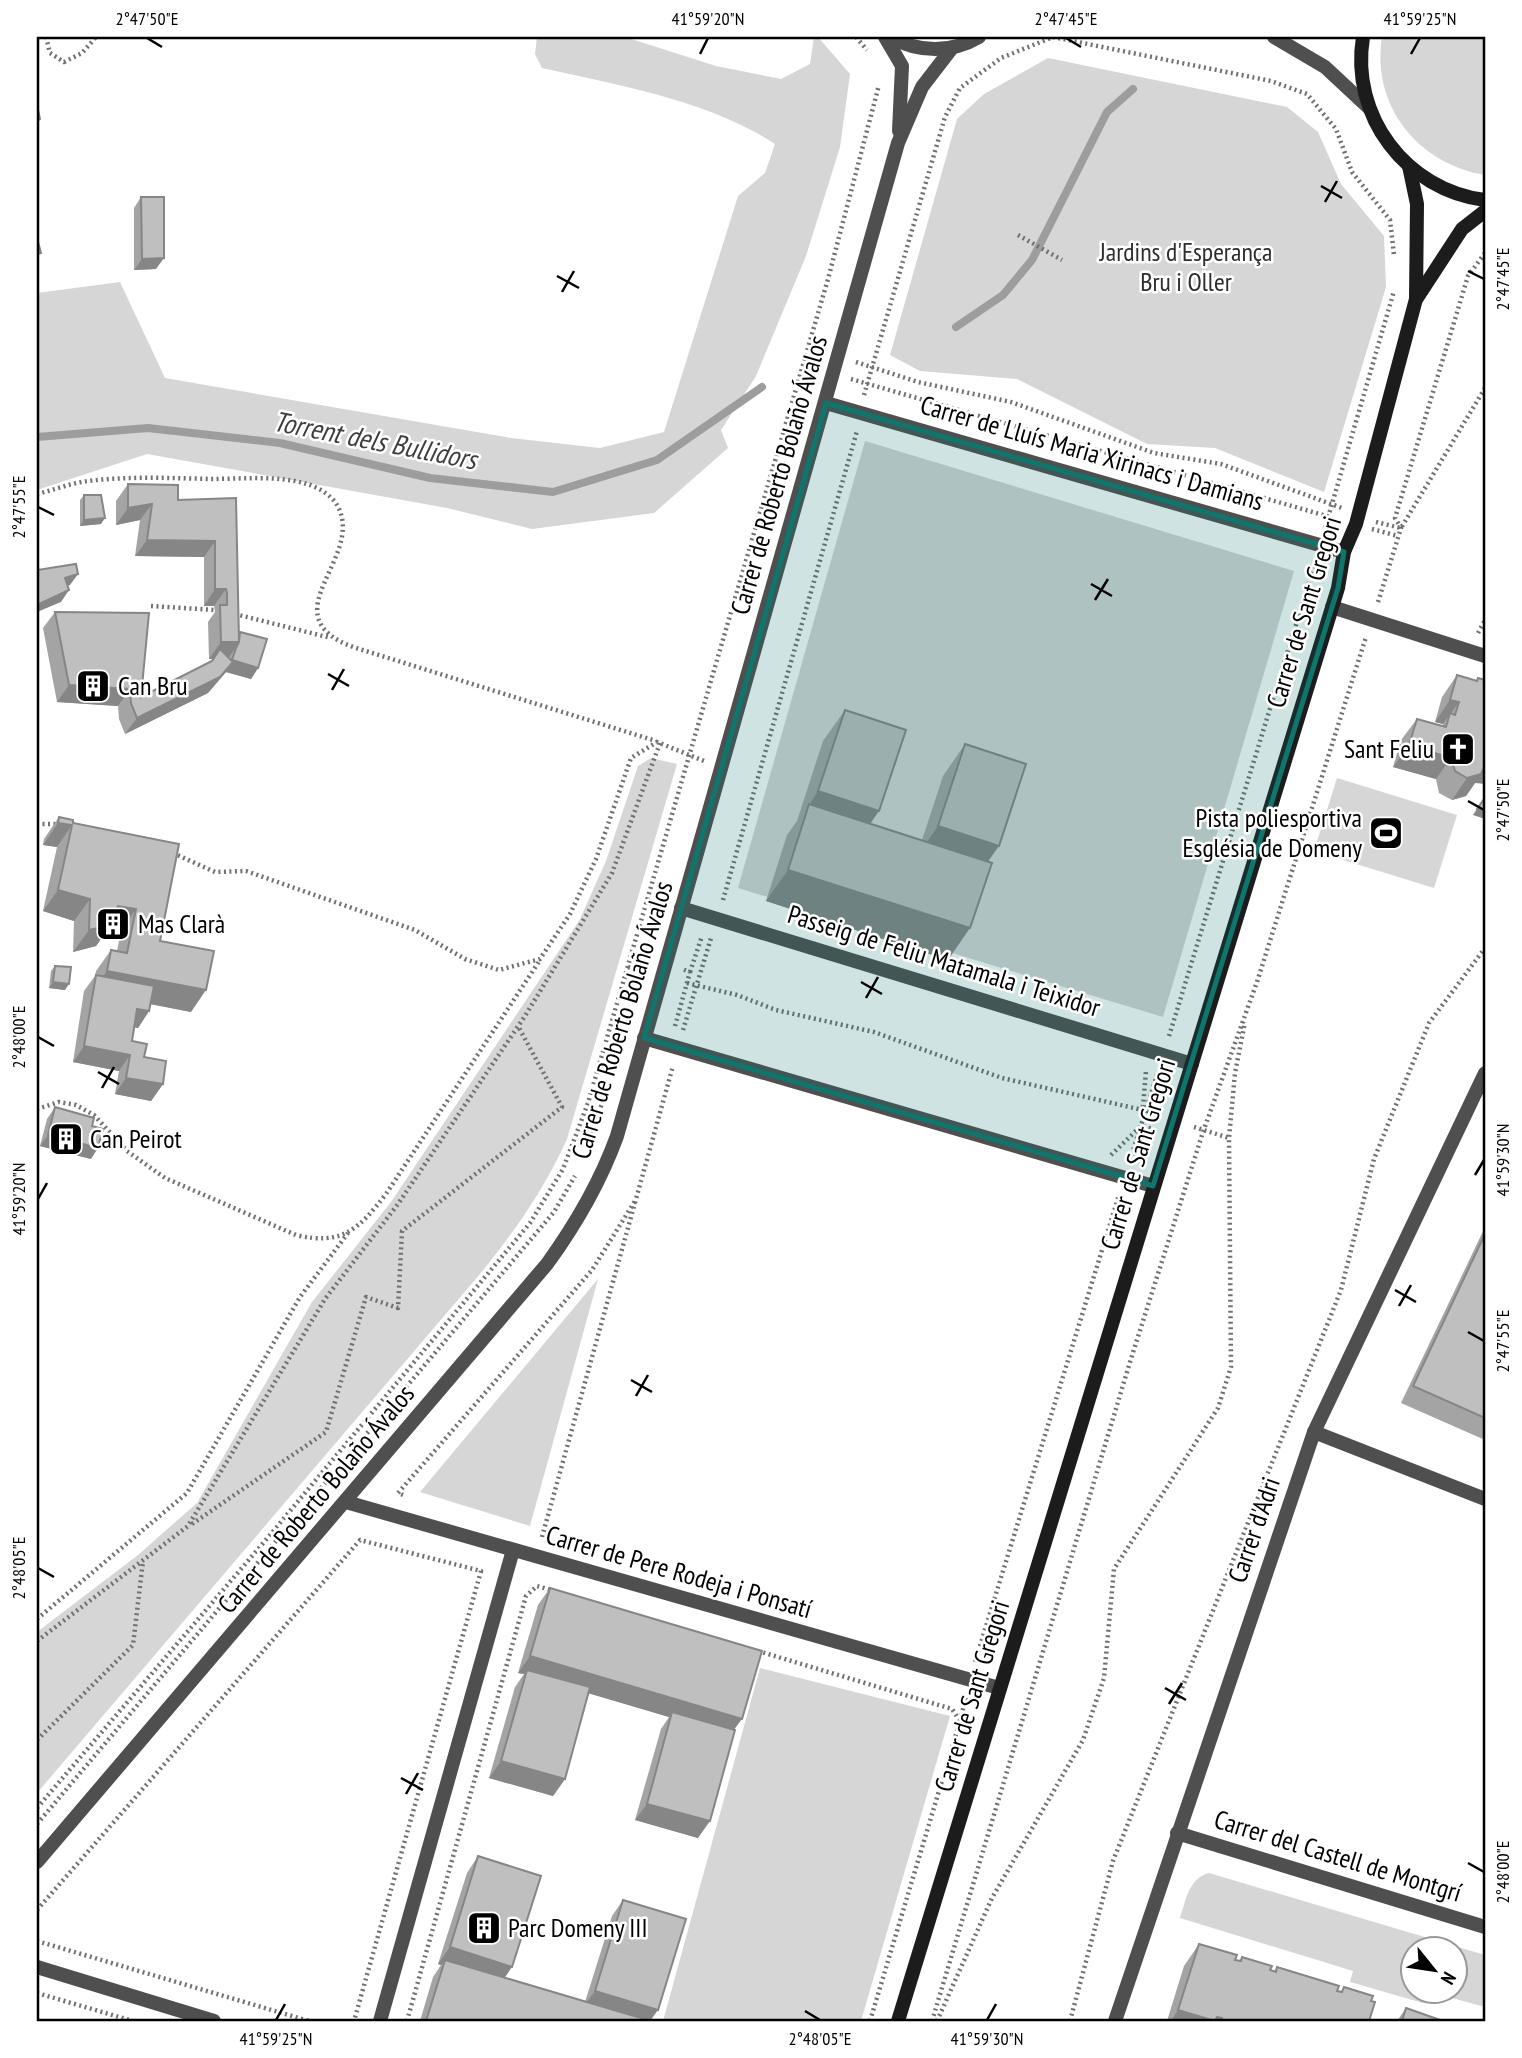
<svg xmlns="http://www.w3.org/2000/svg" width="1522" height="2058" viewBox="0 0 1522 2058" font-family="'PT Sans Narrow',sans-serif">
	<style>
		.green { fill: #d6d6d6 }
		.lines { fill: none; stroke-linecap: round; stroke-linejoin: round }
		.stream { stroke: #9d9d9d; stroke-width: 8 }
		.path { stroke: #717171; stroke-width: 4.5; stroke-dasharray: 2 3.5; stroke-linecap: butt }
		.service { stroke: #4f4f4f; stroke-width: 14 }
		.minor { stroke: #4f4f4f; stroke-width: 14 }
		.secondary { stroke: #1c1c1c; stroke-width: 14 }
		.wall { fill: #a4a4a4 }
		.shaded-wall { fill: #868686 }
		.building { fill: #bfbfbf; stroke: #868686; stroke-width: 2 }
		.marked { fill: #0f766e; fill-opacity: 0.2; stroke: #0f766e; stroke-width: 5; stroke-linejoin: round }
		.ticks { fill: none; stroke: #000; stroke-width: 2.5 }
		.labels { text-anchor: middle; stroke-width: 5; stroke-linejoin: round; paint-order: stroke }
		.park-label { font-size: 26px; fill: #2d2d2d; stroke: #fff }
		.street-label { font-size: 26px; fill: #000; stroke: #fff }
		.poi-label { font-size: 26px; fill: #000; stroke: #fff; text-anchor: start }
		.water-label { font-size: 28px; font-style: italic; fill: #3e3e3e; stroke: #fff }
		.neatline { fill: none; stroke: #000; stroke-width: 2.5 }
		.ticks-label { font-size: 18px; text-anchor: middle; fill: #000 }
	</style>
	<rect width="100%" height="100%" fill="#fff"/>
	<g class="green">
		<path d="M537,37H625L716,66L781,79L810,64L814,37H818L850,74L840,147L806,256L756,376L721,430L728,448L654,513L532,529L447,508L147,454L37,490V293L120,282L165,378L511,438L600,448L664,432L738,196L765,173L775,144C710,101 618,85 542,68L535,54Z"/>
		<path d="M1382,37H1485V175C1418,164 1371,106 1382,37Z"/>
		<polygon points="1048,58 1287,107 1318,132 1341,184 1384,236 1386,287 1324,492 1215,448 1147,444 1017,379 920,371 890,355 957,119 984,94"/>
		<polygon points="865,441 1294,571 1163,1017 738,888"/>
		<path d="M651,758L677,764L567,1139C544,1190 515,1231 480,1274L37,1793V1632L138,1555L197,1503L312,1302L391,1202L579,921L606,861L638,766Z"/>
		<polygon points="1337,778 1457,815 1434,888 1314,851"/>
		<polygon points="598,1279 530,1526 420,1492"/>
		<polygon points="760,1668 950,1716 861,2021 663,2021"/>
		<path d="M1209,1873L1485,1955V2007L1430,1992H1456V1950H1414V1992H1426L1423,2003L1350,1982L1353,1971L1180,1918C1186,1900 1188,1879 1209,1873Z"/>
	</g>
	<g class="lines">
		<g class="stream">
			<polyline points="956,327 1003,295 1032,260 1107,112 1133,89"/>
			<polyline points="37,437 148,428 280,443 430,478 553,492 657,460 762,387"/>
		</g>
		<g class="path">
			<polyline points="46,37 50,53 64,62 82,53 96,37"/>
			<polyline points="856,37 867,50"/>
			<polyline points="1018,235 1062,260"/>
			<polyline points="856,362 918,382 1011,402 1154,453 1221,464 1342,508"/>
			<polyline points="851,379 1330,517"/>
			<polyline points="864,395 945,117 960,88 1001,58 1053,37 1271,81 1307,94 1336,129 1352,172 1390,220 1394,255"/>
			<path d="M37,494C54,490 71,483 88,481C129,476 170,478 211,479C242,479 278,475 307,484C318,487 332,496 337,505C367,557 267,615 353,647L656,741"/>
			<polyline points="1376,522 1401,528 1485,388"/>
			<polyline points="1325,528 1394,291"/>
			<polyline points="1372,529 1398,536"/>
			<polyline points="1378,602 1401,528 1395,518 1468,276 1485,253"/>
			<polyline points="151,606 215,610"/>
			<polyline points="235,614 331,638"/>
			<polyline points="1478,633 1485,620"/>
			<polyline points="37,824 60,824"/>
			<polyline points="173,853 215,872 246,871 415,930 465,959 499,970 540,959 570,914 596,859 631,758 657,742 704,761"/>
			<polyline points="723,900 857,431"/>
			<polyline points="628,967 644,972"/>
			<polyline points="690,972 702,936"/>
			<polyline points="687,983 737,995 776,1010 874,1032 1002,1078 1156,1113"/>
			<polyline points="675,1026 690,972 682,969"/>
			<polyline points="683,1030 711,938"/>
			<polyline points="1169,1036 1315,563"/>
			<path d="M37,1109L59,1102L76,1105L94,1115L127,1151L165,1178L296,1235C342,1246 359,1229 386,1194L540,960"/>
			<polyline points="1142,1118 1146,1071"/>
			<polyline points="1194,1127 1229,1138"/>
			<polyline points="587,1149 605,1094"/>
			<polyline points="1111,1155 1141,1126 1153,1129"/>
			<polyline points="1130,1160 1158,1072"/>
			<polyline points="403,1495 398,1493 592,1270 635,1201"/>
			<polyline points="192,1524 326,1432 366,1297 398,1308 402,1231 562,1107 518,1026"/>
			<polyline points="542,1537 673,1066"/>
			<polyline points="37,1619 187,1493 300,1297 348,1233"/>
			<polyline points="37,1641 188,1526 325,1299 398,1204 525,1016 595,901 612,873 660,743"/>
			<polyline points="758,1651 952,1709 960,1721 870,2021"/>
			<polyline points="975,1662 1119,1195"/>
			<polyline points="960,1721 966,1697"/>
			<polyline points="37,1740 133,1645 143,1561"/>
			<polyline points="37,1808 270,1535 530,1223 563,1169 588,1103 828,279 879,85"/>
			<polyline points="37,1824 554,1212 575,1176"/>
			<polyline points="37,1910 360,1540 481,1571 354,2021"/>
			<polyline points="37,1941 309,2021"/>
			<polyline points="37,1993 133,2021"/>
			<polyline points="407,2021 526,1596 537,1586 551,1590"/>
			<polyline points="932,2021 1130,1362 1203,1132 1257,982 1366,637"/>
			<polyline points="937,2021 992,1898 1083,1740 1104,1678 1114,1569 1218,1408 1231,1367 1229,1138 1235,1073 1245,1022"/>
			<polyline points="1070,2021 1113,1861 1341,1290 1374,1159 1429,1023 1485,948"/>
		</g>
		<polyline class="service" points="1332,607 1485,656"/>
		<g class="minor">
			<polyline points="885,37 902,66 899,131"/>
			<path d="M891,37C918,53 952,53 979,37"/>
			<polyline points="1274,37 1325,67 1369,108"/>
			<polyline points="826,403 1344,552"/>
			<polyline points="681,908 1192,1064"/>
			<polyline points="644,1038 1153,1186"/>
			<polyline points="1314,1432 1485,1499"/>
			<polyline points="346,1502 999,1688"/>
			<polyline points="1177,1833 1485,1927"/>
			<path d="M37,1862L547,1264C576,1224 600,1183 617,1136L898,143L922,87L952,48"/>
			<polyline points="37,1967 214,2021"/>
			<polyline points="380,2021 513,1550"/>
			<polyline points="1115,2021 1314,1432 1485,1073"/>
		</g>
		<g class="secondary">
			<path d="M1363,37C1350,116 1406,190 1485,200"/>
			<polyline points="1417,298 1462,229 1485,211"/>
			<polyline points="898,2021 1338,588 1344,552 1356,524 1416,299 1417,204 1409,166"/>
		</g>
	</g>
	<g class="wall">
		<polygon points="141,197 156,269 134,270 134,208"/>
		<polygon points="128,484 178,500 236,498 239,633 258,668 251,679 226,672 208,693 125,734 119,719 118,706 57,702 43,628 55,612 141,697 212,661 214,659 209,659 208,622 215,612 214,606 204,606 204,557 135,556 140,520 116,525 116,501"/>
		<polygon points="84,495 101,524 80,526 80,500"/>
		<polygon points="1457,675 1475,681 1478,678 1475,783 1466,796 1452,800 1439,793 1436,779 1393,767 1401,740 1417,719 1442,726 1443,724 1435,722 1442,697"/>
		<polygon points="845,710 871,824 922,840 943,776 965,744 988,861 948,960 766,901 787,835 797,821 823,741"/>
		<polygon points="59,817 73,823 160,941 191,1012 151,1004 149,1011 138,1028 135,1027 132,1041 163,1084 151,1101 115,1094 119,1071 73,1062 84,991 95,976 96,971 111,950 117,951 121,931 108,929 96,946 73,952 74,921 43,911 57,847 43,845 44,839"/>
		<polygon points="55,966 65,990 49,988 51,971"/>
		<polygon points="55,1107 91,1159 40,1146 47,1119"/>
		<polygon points="1485,1227 1485,1440 1401,1403"/>
		<polygon points="550,1588 734,1729 698,1838 635,1820 661,1729 669,1717 589,1693 565,1779 553,1796 489,1778 515,1687 524,1674 518,1673 538,1605"/>
		<polygon points="478,1856 505,1978 585,2002 612,1916 623,1900 650,2021 651,2021 420,2021 433,1977 441,1965 438,1964 467,1873"/>
		<polygon points="1199,1944 1239,1961 1242,1957 1270,1970 1274,1971 1277,1967 1337,1991 1341,1991 1344,1987 1371,2001 1369,2021 1167,2021 1184,1966"/>
		<polygon points="1406,2008 1443,2021 1397,2021"/>
	</g>
	<g class="shaded-wall">
		<polygon points="164,258 156,269 134,270 142,259"/>
		<polygon points="152,504 140,520 116,525 128,508"/>
		<polygon points="105,518 101,524 80,526 84,520"/>
		<polygon points="147,540 215,541 204,557 135,556"/>
		<polygon points="78,574 70,585 58,589 65,578"/>
		<polygon points="215,589 226,589 214,606 204,606"/>
		<polygon points="69,590 61,602 37,612 37,605"/>
		<polygon points="221,642 239,642 228,659 209,659"/>
		<polygon points="232,660 258,668 251,679 226,672 208,693 125,734 137,718"/>
		<polygon points="69,685 130,689 118,706 57,702"/>
		<polygon points="1450,700 1459,702 1443,724 1435,722"/>
		<polygon points="1409,745 1451,758 1436,779 1393,767"/>
		<polygon points="1485,764 1485,784 1475,783 1466,796 1452,800 1467,778"/>
		<polygon points="818,791 879,811 857,843 809,805"/>
		<polygon points="1477,809 1485,812 1485,819 1473,815"/>
		<polygon points="58,823 72,825 57,847 43,845"/>
		<polygon points="938,826 999,846 977,877 916,858"/>
		<polygon points="788,870 970,928 948,960 766,901"/>
		<polygon points="58,890 90,899 74,921 43,911"/>
		<polygon points="118,906 136,909 121,931 108,929 96,946 73,952 89,930"/>
		<polygon points="107,971 206,990 191,1012 93,993 93,990"/>
		<polygon points="53,982 69,984 65,990 49,988"/>
		<polygon points="137,1009 149,1011 138,1028 126,1026"/>
		<polygon points="84,1046 130,1055 119,1071 73,1062"/>
		<polygon points="126,1078 163,1084 151,1101 115,1094"/>
		<polygon points="48,1135 98,1148 91,1159 40,1146"/>
		<polygon points="530,1656 742,1719 730,1735 672,1712 669,1717 526,1675 527,1670 524,1674 518,1673"/>
		<polygon points="501,1761 565,1779 553,1796 489,1778"/>
		<polygon points="647,1804 710,1821 698,1838 635,1820"/>
		<polygon points="450,1947 512,1967 501,1983 445,1960 441,1965 438,1964"/>
		<polygon points="595,1991 658,2010 650,2021 583,2007"/>
		<polygon points="1178,2010 1217,2017 1222,2018 1220,2021 1171,2021"/>
	</g>
	<g class="building">
		<polygon points="37,105 40,119 37,121"/>
		<polygon points="141,197 164,197 164,258 142,259"/>
		<polygon points="37,238 41,253 37,254"/>
		<polygon points="128,484 178,485 178,500 236,498 239,642 221,642 220,605 227,605 227,593 226,589 215,589 215,541 147,540 152,504 128,508"/>
		<polygon points="84,495 101,495 105,518 84,520"/>
		<polygon points="76,564 78,574 65,578 69,590 37,605 37,570"/>
		<polygon points="55,612 149,613 141,697 212,661 220,649 233,662 220,677 137,718 131,703 130,689 69,685"/>
		<polygon points="240,632 267,639 258,668 232,660 236,648 239,642"/>
		<polygon points="1457,675 1477,681 1478,678 1485,680 1485,765 1481,774 1467,778 1455,771 1451,758 1409,745 1417,719 1446,727 1450,713 1455,715 1459,702 1450,700"/>
		<polygon points="845,710 906,730 879,811 818,791"/>
		<polygon points="965,744 1026,764 999,846 938,826"/>
		<polygon points="1484,799 1485,799 1485,812 1477,809"/>
		<polygon points="809,804 992,863 970,928 788,870"/>
		<polygon points="59,817 73,820 73,823 179,844 160,941 214,951 206,990 107,971 111,950 127,953 136,909 118,906 111,925 89,930 90,899 58,890 72,825 58,823"/>
		<polygon points="55,966 71,967 69,984 53,982"/>
		<polygon points="96,975 154,986 149,1011 137,1009 132,1041 147,1044 144,1057 166,1061 163,1084 126,1078 130,1055 84,1046"/>
		<polygon points="55,1107 94,1118 92,1126 103,1129 98,1148 48,1135"/>
		<polygon points="1485,1234 1485,1418 1413,1386"/>
		<polygon points="550,1588 762,1651 742,1719 530,1656"/>
		<polygon points="527,1670 590,1687 565,1779 501,1761"/>
		<polygon points="672,1712 735,1730 710,1821 647,1804"/>
		<polygon points="478,1856 541,1876 512,1967 450,1947"/>
		<polygon points="623,1900 686,1919 658,2010 595,1991"/>
		<polygon points="1199,1944 1237,1955 1235,1960 1241,1961 1242,1957 1272,1966 1270,1970 1276,1972 1277,1967 1339,1986 1337,1991 1342,1992 1344,1987 1373,1996 1371,2001 1375,2002 1369,2021 1221,2021 1222,2018 1217,2017 1215,2021 1178,2010"/>
		<polygon points="445,1960 651,2021 426,2021"/>
		<polygon points="1406,2008 1443,2021 1402,2021"/>
	</g>
	<path class="marked" d="M826,403L1344,552L1338,588L1153,1186L644,1038Z"/>
	<path class="ticks" d="M147,38L162,47M1066,38L1081,47M700,54L708,38M1411,54L1420,38M1321,186L1342,198M1325,202L1337,181M1468,271L1484,279M557,276L579,288M562,292L574,271M38,507L54,515M1091,584L1112,596M1095,600L1108,579M328,674L349,686M332,690L344,669M1468,801L1484,810M861,982L882,994M866,998L878,977M38,1037L54,1046M98,1072L119,1084M102,1088L114,1067M1475,1175L1484,1160M38,1199L47,1183M1395,1290L1416,1302M1399,1306L1411,1285M1468,1332L1484,1341M631,1380L652,1392M636,1396L648,1375M38,1568L54,1577M1165,1688L1186,1700M1169,1704L1182,1683M401,1778L423,1790M406,1794L418,1773M1468,1863L1484,1872M805,2011L820,2020M276,2020L285,2004M987,2020L996,2004"/>
	<defs>
		<g id="building-square" transform="scale(1.75)"><rect x="-9" y="-9" width="18" height="18" rx="4" fill="#000" stroke="#fff"/><path d="M-4-6H4V6H1V3H-1V6H-4ZM-2.5-4.3h1.7v1.8h-1.7ZM.8-4.3h1.7v1.8H.8ZM-2.5-1h1.7V.8h-1.7ZM.8-1h1.7V.8H.8Z" fill="#fff"/></g>
		<g id="church-square" transform="scale(1.75)"><rect x="-9" y="-9" width="18" height="18" rx="4" fill="#000" stroke="#fff"/><path d="M-1.2-6h2.4v3.5h3.3v2.4h-3.3V6h-2.4V-.1h-3.3v-2.4h3.3Z" fill="#fff"/></g>
		<g id="stadium-square" transform="scale(1.75)"><rect x="-9" y="-9" width="18" height="18" rx="4" fill="#000" stroke="#fff"/><path d="M0-5a6.5 5 0 1 0 0 10a6.5 5 0 1 0 0-10ZM-3.5-1.8h7v3.6h-7Z" fill="#fff"/></g>
	</defs>
	<g fill-rule="evenodd">
		<use href="#building-square" x="93" y="686"/>
		<use href="#church-square" x="1458" y="749"/>
		<use href="#stadium-square" x="1386" y="833"/>
		<use href="#building-square" x="113" y="924"/>
		<use href="#building-square" x="66" y="1139"/>
		<use href="#building-square" x="484" y="1928"/>
	</g>
	<g class="labels">
		<g class="park-label">
			<text x="1186" y="261">Jardins d'Esperança<tspan x="1186" dy="30">Bru i Oller</tspan></text>
		</g>
		<g class="street-label">
			<text transform="translate(1092 453) rotate(16)" y="9">Carrer de Lluís Maria Xirinacs i Damians</text>
			<text transform="translate(779 475) rotate(-74)" y="9">Carrer de Roberto Bolaño Ávalos</text>
			<text transform="translate(1304 612) rotate(-73)" y="9">Carrer de Sant Gregori</text>
			<text transform="translate(944 961) rotate(17)" y="9">Passeig de Feliu Matamala i Teixidor</text>
			<text transform="translate(622 1020) rotate(-73)" y="9">Carrer de Roberto Bolaño Ávalos</text>
			<text transform="translate(1138 1154) rotate(-73)" y="9">Carrer de Sant Gregori</text>
			<text transform="translate(316 1499) rotate(-50)" y="9">Carrer de Roberto Bolaño Ávalos</text>
			<text transform="translate(1254 1530) rotate(-71)" y="9">Carrer d'Adri</text>
			<text transform="translate(679 1572) rotate(16)" y="9">Carrer de Pere Rodeja i Ponsatí</text>
			<text transform="translate(972 1696) rotate(-73)" y="9">Carrer de Sant Gregori</text>
			<text transform="translate(1338 1856) rotate(17)" y="9">Carrer del Castell de Montgrí</text>
		</g>
		<g class="poi-label">
			<text x="118" y="695">Can Bru</text>
			<text x="1434" y="758" text-anchor="end">Sant Feliu</text>
			<text x="1362" y="827" text-anchor="end">Pista poliesportiva<tspan x="1362" dy="30">Església de Domeny</tspan></text>
			<text x="138" y="933">Mas Clarà</text>
			<text x="90" y="1148">Can Peirot</text>
			<text x="508" y="1937">Parc Domeny III</text>
		</g>
		<g class="water-label">
			<text transform="translate(375 440) rotate(11)" y="10">Torrent dels Bullidors</text>
		</g>
	</g>
	<rect width="1522" height="2058" fill="none" stroke="#ffffff" stroke-width="77"/>
	<g transform="translate(1434 1970) rotate(120)"><circle r="33" fill="#ffffff" stroke="#999999" stroke-width="2"/>
	<path d="M0-5L12 26L0 18L-12 26Z" fill="#000000"/>
	<text y="-10" font-size="19" font-weight="bold" text-anchor="middle" fill="#000000">N</text>
	</g>
	<rect x="38" y="38" width="1446" height="1982" class="neatline"/>
	<g class="ticks-label">
		<text x="147" y="25">2°47'50"E</text>
		<text x="708" y="25">41°59'20"N</text>
		<text x="1066" y="25">2°47'45"E</text>
		<text x="1420" y="25">41°59'25"N</text>
		<text transform="translate(1503 279) rotate(-90)" y="6">2°47'45"E</text>
		<text transform="translate(19 507) rotate(-90)" y="6">2°47'55"E</text>
		<text transform="translate(1503 810) rotate(-90)" y="6">2°47'50"E</text>
		<text transform="translate(19 1037) rotate(-90)" y="6">2°48'00"E</text>
		<text transform="translate(1503 1160) rotate(-90)" y="6">41°59'30"N</text>
		<text transform="translate(19 1199) rotate(-90)" y="6">41°59'20"N</text>
		<text transform="translate(1503 1341) rotate(-90)" y="6">2°47'55"E</text>
		<text transform="translate(19 1568) rotate(-90)" y="6">2°48'05"E</text>
		<text transform="translate(1503 1872) rotate(-90)" y="6">2°48'00"E</text>
		<text x="276" y="2045">41°59'25"N</text>
		<text x="820" y="2045">2°48'05"E</text>
		<text x="987" y="2045">41°59'30"N</text>
	</g>
</svg>
